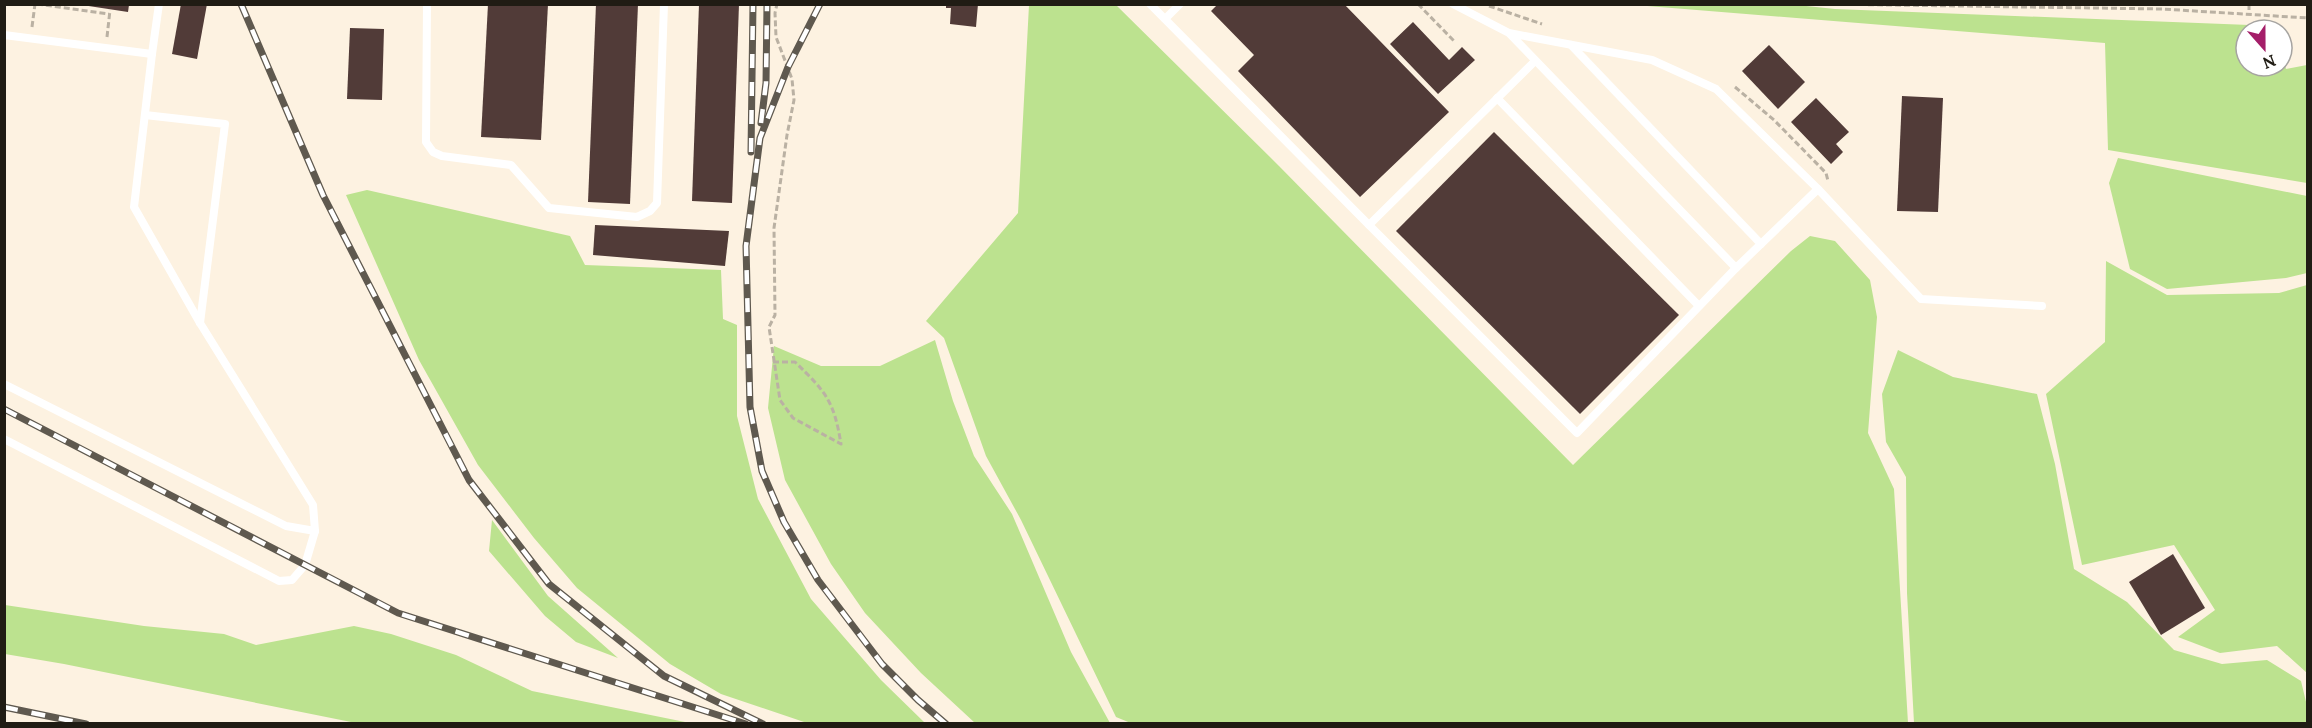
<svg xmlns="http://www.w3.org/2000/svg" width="2312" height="728" viewBox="0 0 2312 728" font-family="Lora,serif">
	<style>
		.green { fill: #bce28f }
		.building { fill: #513b38 }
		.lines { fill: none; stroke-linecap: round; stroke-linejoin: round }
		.path { stroke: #bab1a3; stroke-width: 3; stroke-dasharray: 6 3; stroke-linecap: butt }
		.service { stroke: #fff; stroke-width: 8 }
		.rail-casing { stroke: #5f594f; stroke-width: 7 }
		.rail { stroke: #fff; stroke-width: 4.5; stroke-dasharray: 14; stroke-linecap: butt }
	</style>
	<rect width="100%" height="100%" fill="#fdf2e1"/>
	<g class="green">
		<polygon points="1787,4 1835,9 2275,26 2276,30 2246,30 2246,66 2282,66 2282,54 2286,69 2307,65 2307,183 2108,150 2105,43 1635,5"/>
		<polygon points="1029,5 1116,5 1279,166 1573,465 1791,251 1810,236 1835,241 1870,280 1877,317 1868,433 1894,489 1908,723 1133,724 1116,717 1021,520 986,456 944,338 926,321 1018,213"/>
		<polygon points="2118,158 2307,196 2307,273 2286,278 2167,289 2130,269 2109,183"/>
		<polygon points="367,190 570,236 585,265 721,270 723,319 737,325 737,416 758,499 811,599 881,680 925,723 807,723 721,694 670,664 577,588 534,538 478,465 419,360 346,195"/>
		<polygon points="2106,261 2167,295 2279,293 2307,285 2307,673 2277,646 2220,653 2178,637 2215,610 2174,545 2082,565 2046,394 2105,342"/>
		<polygon points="935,340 953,401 974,456 1012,514 1071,652 1110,723 975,723 921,673 865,613 831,564 785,480 768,408 774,346 821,366 880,366"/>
		<polygon points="1898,350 1953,377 2037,394 2055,464 2074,569 2127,602 2174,650 2222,664 2267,660 2301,681 2307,706 2307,723 1914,723 1907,593 1906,477 1886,442 1882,394"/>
		<polygon points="492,520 548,596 618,658 576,642 545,616 489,551"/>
		<polygon points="5,605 144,626 224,634 256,645 354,626 391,634 456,655 532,691 690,723 356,723 64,664 5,654"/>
	</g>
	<g class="building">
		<polygon points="181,4 207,4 197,59 172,54"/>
		<polygon points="488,4 548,4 541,140 481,137"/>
		<polygon points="596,4 638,4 630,204 588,202"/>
		<polygon points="699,4 739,4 732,203 692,201"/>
		<polygon points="946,4 978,4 976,27 950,24 951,8 946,8"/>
		<polygon points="1218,4 1344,4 1449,112 1360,197 1238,71 1254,55 1211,11"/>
		<polygon points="82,5 129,5 128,12"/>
		<polygon points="1413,22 1449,60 1462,47 1475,60 1438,94 1390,44"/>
		<polygon points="350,28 384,29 382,100 347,99"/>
		<polygon points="1769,45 1805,82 1778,109 1742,71"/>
		<polygon points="1902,96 1943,98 1938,212 1897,211"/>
		<polygon points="1816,98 1849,132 1836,144 1843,152 1831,164 1791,122"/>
		<polygon points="1494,132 1679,315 1580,414 1396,231"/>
		<polygon points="595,225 729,231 725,266 593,255"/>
		<polygon points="2173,554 2205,608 2161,635 2129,582"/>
	</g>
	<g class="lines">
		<g class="path">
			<polyline points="37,4 109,14"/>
			<polyline points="1418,4 1454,41"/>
			<polyline points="1823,4 2162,9 2308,18"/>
			<polyline points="2249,4 2249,15"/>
			<polyline points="1489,6 1542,24"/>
			<polyline points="32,27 35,4"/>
			<polyline points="107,37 110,10"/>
			<polyline points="1735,87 1774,120 1826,173 1828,181"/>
			<path d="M773,362H795C826,392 834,401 841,444L793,418L780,400L769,327L775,315L774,228L787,135L794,100L792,79L776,37L775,13L777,4"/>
		</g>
		<g class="service">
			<polyline points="427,4 426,142 433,152 442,156 511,165 549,208 637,217 650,211 657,203 664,4"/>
			<polyline points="1150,4 1369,225 1535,61"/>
			<polyline points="1453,4 1509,33 1652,60 1716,89 1818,189 1736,268 1509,33"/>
			<polyline points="1165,19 1180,4"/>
			<polyline points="4,35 152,54 134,207 200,323 313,505 315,531 286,526 4,384"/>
			<polyline points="1571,45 1761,244"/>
			<polyline points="152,54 159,4"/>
			<polyline points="1497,98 1699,306"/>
			<polyline points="145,115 225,124 200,323"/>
			<polyline points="1818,189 1921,299 2042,306"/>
			<polyline points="1369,225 1577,433 1736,268"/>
			<polyline points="4,439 279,581 292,580 305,565 315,531"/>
		</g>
		<g class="rail-casing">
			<g id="rail">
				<polyline points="241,4 323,195 469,480 549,584 664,676 763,724"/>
				<polyline points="820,4 788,67 760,138 746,246 750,407 762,471 784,522 818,580 882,664 918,700 946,724"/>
				<polyline points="761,123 766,83 767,4"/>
				<polyline points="751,152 753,4"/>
				<polyline points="4,409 398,613 746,724"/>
				<polyline points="4,707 86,724"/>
			</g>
		</g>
		<use href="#rail" class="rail"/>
	</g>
	<rect width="2312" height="728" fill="none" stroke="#201c14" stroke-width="12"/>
	<g transform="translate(2264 48) rotate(159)"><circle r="28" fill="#ffffff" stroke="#a6a4a1" stroke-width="1.5"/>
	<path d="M0-4.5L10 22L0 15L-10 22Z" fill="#a41e69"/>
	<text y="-9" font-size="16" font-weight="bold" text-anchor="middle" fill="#201c14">N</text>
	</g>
</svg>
